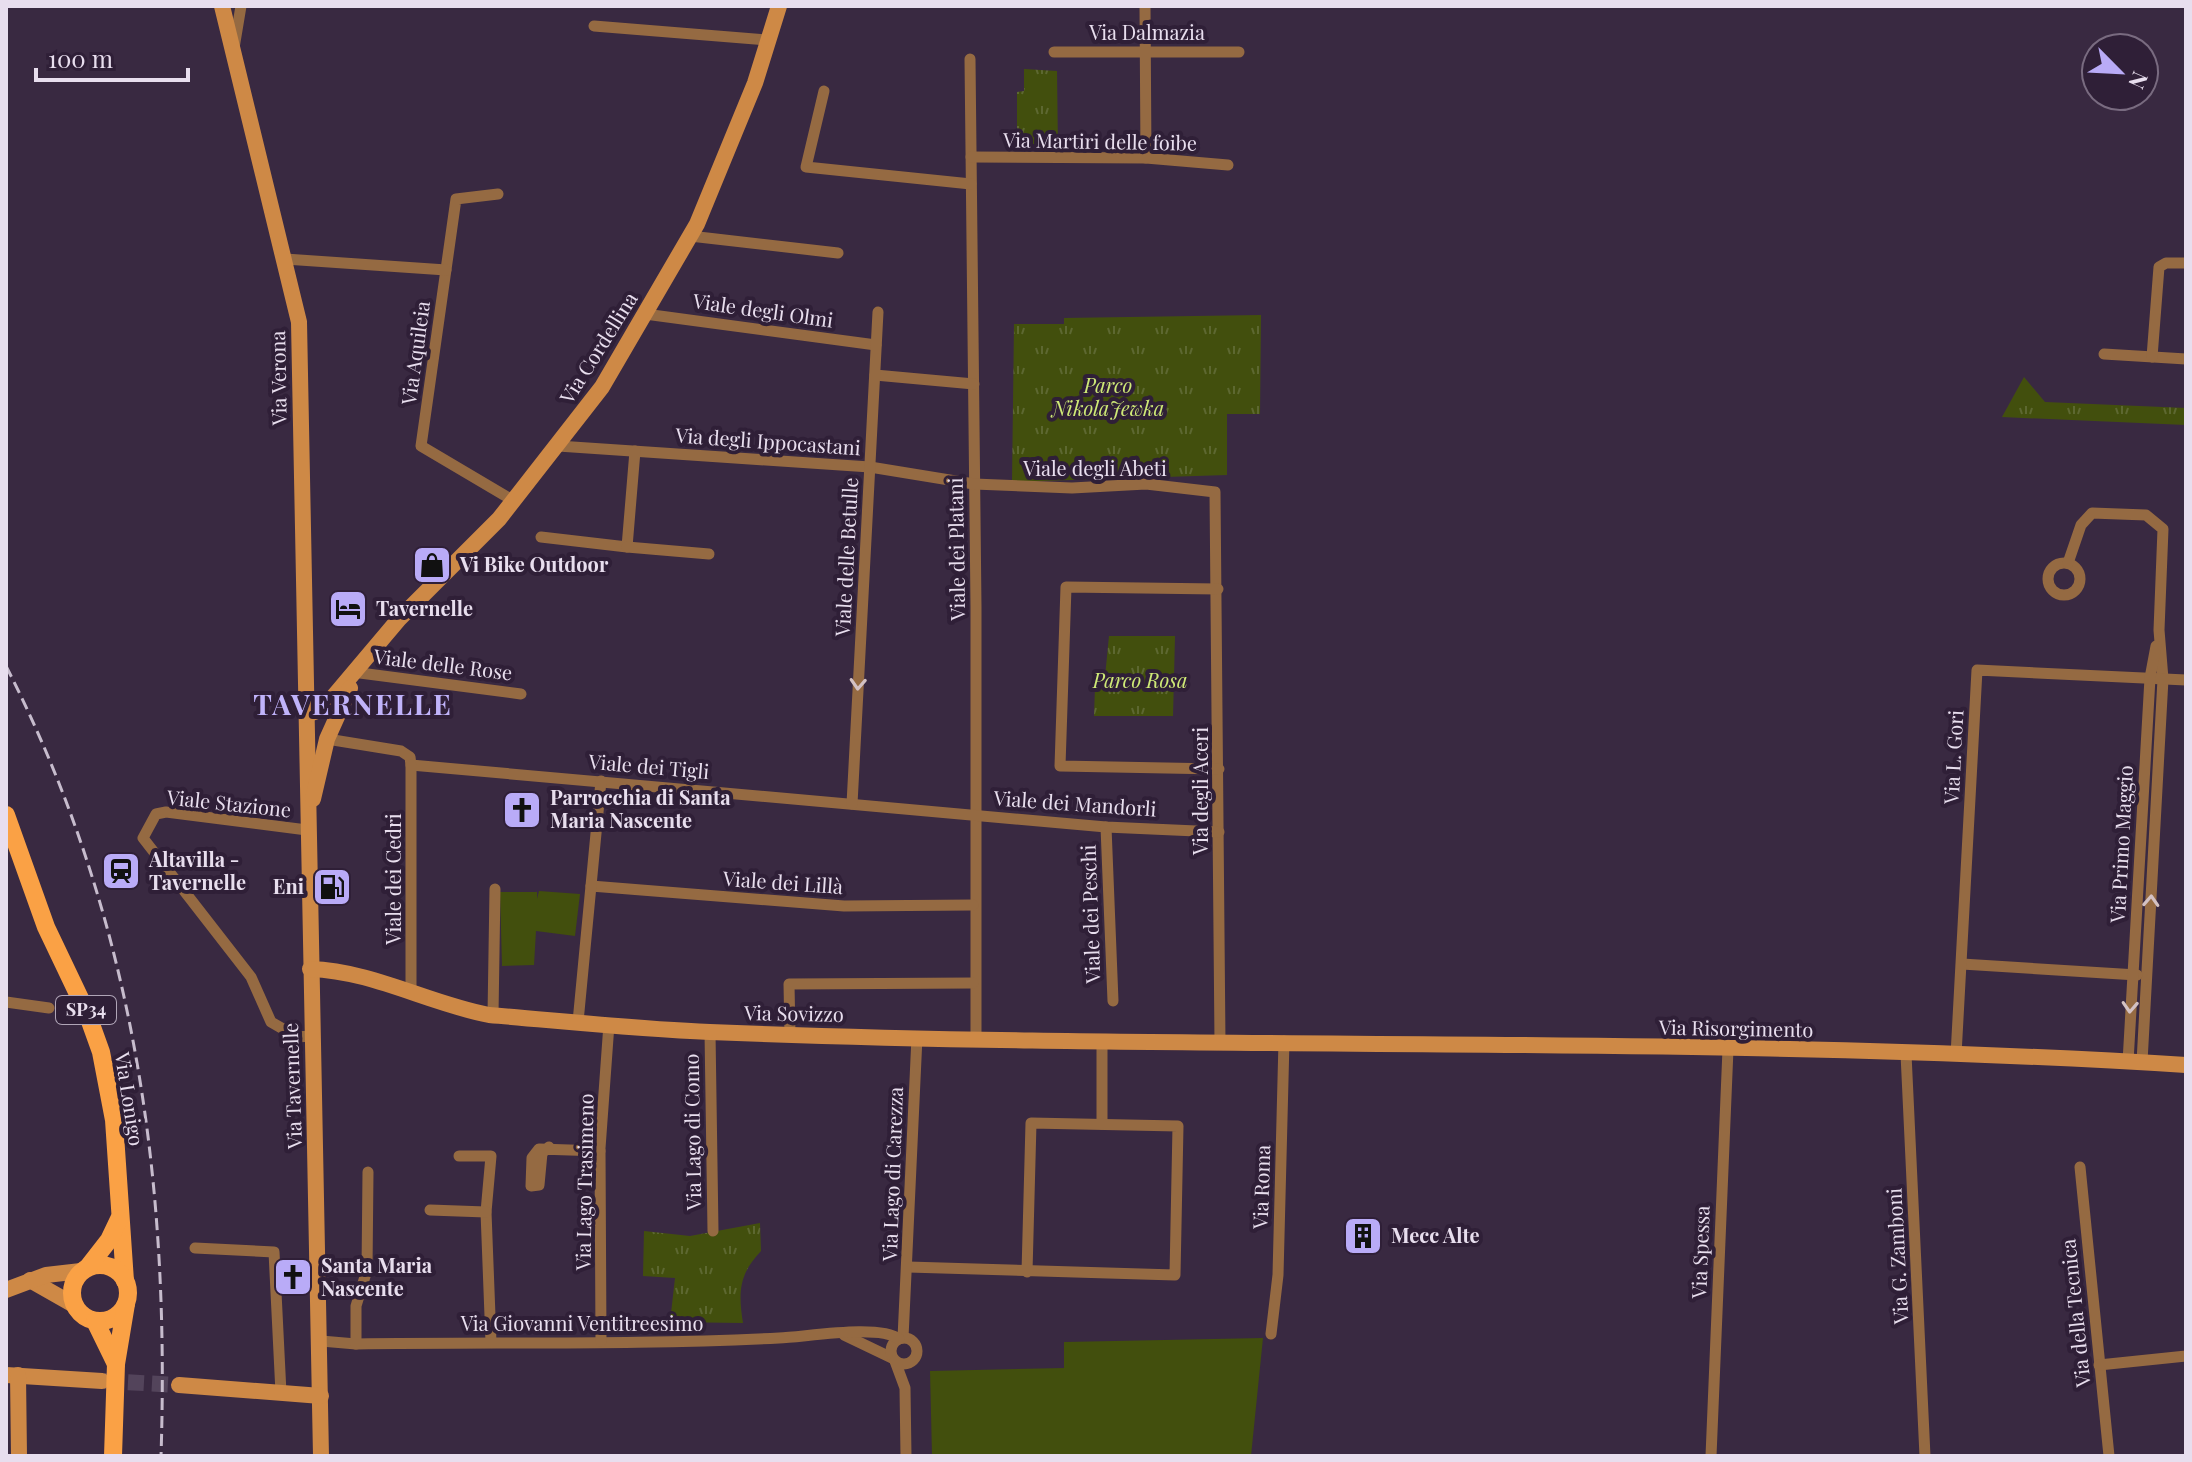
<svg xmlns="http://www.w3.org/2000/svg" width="2192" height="1462" viewBox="0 0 2192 1462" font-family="'Playfair Display',serif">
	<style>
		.grass { fill: url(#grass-tufts) }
		.pitch { fill: #424f0d }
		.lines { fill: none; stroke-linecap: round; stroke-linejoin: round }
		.secondary-tunnel { stroke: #53445b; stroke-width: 16; stroke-dasharray: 16 8; stroke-linecap: butt }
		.street { stroke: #956a42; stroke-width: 11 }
		.secondary { stroke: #ce8946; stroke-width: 16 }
		.primary { stroke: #faa145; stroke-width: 18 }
		.rail { stroke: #c7bccd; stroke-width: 3; stroke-dasharray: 12 6; stroke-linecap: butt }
		.oneway { stroke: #d3c1c3 }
		.labels { text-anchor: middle; stroke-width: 8; stroke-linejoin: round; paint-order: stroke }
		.shield { fill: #2f1f37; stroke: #b0a5b7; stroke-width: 2 }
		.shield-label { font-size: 18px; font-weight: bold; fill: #e8deee }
		.street-label { font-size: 20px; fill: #e8deee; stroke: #2f1f37 }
		.park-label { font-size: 20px; font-style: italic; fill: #cfea77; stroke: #2f1f37 }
		.poi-label { font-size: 20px; font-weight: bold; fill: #e8deee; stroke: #2f1f37; text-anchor: start }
		.district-label { font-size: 28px; font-weight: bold; letter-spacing: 2px; fill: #c0b3fa; stroke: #2f1f37 }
	</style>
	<defs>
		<pattern id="grass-tufts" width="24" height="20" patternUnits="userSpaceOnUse" patternTransform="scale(2)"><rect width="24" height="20" fill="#424f0d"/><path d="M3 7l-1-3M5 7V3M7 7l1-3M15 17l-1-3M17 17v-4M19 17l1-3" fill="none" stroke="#5d6831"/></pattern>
	</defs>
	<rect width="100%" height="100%" fill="#392941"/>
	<g class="grass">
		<polygon points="1024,69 1057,71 1058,150 1017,149 1017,92 1024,91"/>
		<polygon points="1261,315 1260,414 1227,414 1227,475 1012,482 1014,324 1064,324 1064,318"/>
		<polygon points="2024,377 2045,402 2186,408 2186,425 2002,417"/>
		<polygon points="1109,636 1175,636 1173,716 1094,716 1095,687 1104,687"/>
		<path d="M760,1223L761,1251C739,1274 738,1292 743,1323L670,1322L675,1278L643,1276L644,1231L690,1236Z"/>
	</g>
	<g class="pitch">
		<polygon points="539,891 580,894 575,936 536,931 534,965 502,966 500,892 537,892 537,899"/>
		<polygon points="1263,1338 1251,1456 932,1456 930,1371 1064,1368 1064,1342"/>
	</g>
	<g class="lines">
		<polyline class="secondary-tunnel" points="104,1381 179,1385"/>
		<g class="street">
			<polyline points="1145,6 1146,158"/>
			<polyline points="594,26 768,40"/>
			<polyline points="234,48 241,6"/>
			<polyline points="1054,52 1239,52"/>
			<polyline points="970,59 976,607 976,1038"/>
			<polyline points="824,91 806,167 971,184"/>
			<polyline points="971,157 1146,158 1228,165"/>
			<polyline points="498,194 456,199 421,446 514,501"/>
			<polyline points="690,236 838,253"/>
			<polyline points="285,259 446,270"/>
			<polyline points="645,314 876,345"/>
			<polyline points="2104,354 2186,359"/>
			<polyline points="2152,357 2159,267 2166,263 2186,263"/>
			<polyline points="875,375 974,384"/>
			<polyline points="558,446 870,467 974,484 1072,488 1146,484 1215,492 1220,1043"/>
			<polyline points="541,537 627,547 635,451"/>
			<polyline points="627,547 709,554"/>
			<circle cx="2064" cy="579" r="16"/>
			<polyline points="2068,563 2081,525 2092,513 2146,515 2163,529 2159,630 2163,679 2142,1062"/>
			<polyline points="1218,589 1066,587 1060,766 1219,769"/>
			<polyline points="360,673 521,694"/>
			<polyline points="327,739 401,751 410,757 411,765 1106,827 1219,832"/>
			<polyline points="852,804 878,312"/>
			<polyline points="1106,827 1113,1001"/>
			<polyline points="307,830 166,812 156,814 143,838 251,977 271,1022 297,1037 311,1036"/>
			<polyline points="591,886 844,906 973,905"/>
			<polyline points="1962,964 2137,975"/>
			<polyline points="411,992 411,765"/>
			<polyline points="6,1002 49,1008"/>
			<polyline points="493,1015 495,889"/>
			<polyline points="578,1022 601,781"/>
			<polyline points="710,1032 713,1231"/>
			<polyline points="790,1034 789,984 973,983"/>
			<polyline points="1906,1054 1925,1456"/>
			<polyline points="1956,1055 1977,670 2186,680"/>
			<polyline points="2128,1062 2150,678 2156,646"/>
			<polyline points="1102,1124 1102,1041"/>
			<polyline points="549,1147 542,1153 539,1185 531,1186 532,1158 539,1149 600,1151"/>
			<polyline points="459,1156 491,1156 486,1212 491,1342"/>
			<polyline points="2080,1167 2109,1456"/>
			<polyline points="430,1210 486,1212"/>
			<polyline points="195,1248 274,1252 281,1393"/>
			<polyline points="908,1267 1175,1275 1178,1126 1031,1123 1027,1272"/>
			<polyline points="1271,1334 1278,1275 1284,1041"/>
			<polyline points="844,1335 892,1358"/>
			<polyline points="903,1338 917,1037"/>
			<circle cx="904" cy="1351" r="13"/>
			<path d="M321,1341L356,1344C497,1342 638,1345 779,1338C806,1337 879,1324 899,1339"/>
			<polyline points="601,1341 600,1148 609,1024"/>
			<polyline points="356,1344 356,1306 367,1270 368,1172"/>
			<polyline points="895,1361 905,1388 906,1456"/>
			<polyline points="2099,1365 2186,1356"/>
			<polyline points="1711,1456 1728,1049"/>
		</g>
		<g class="secondary">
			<polyline points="222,6 299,322 321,1456"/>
			<polyline points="306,715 323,709 399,619 499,519 602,387 697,224 755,83 779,6"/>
			<polyline points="313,799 327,739 350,688"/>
			<path d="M310,969C373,971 427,1003 489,1015C562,1021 636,1029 710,1032C1202,1052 1694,1034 2186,1065"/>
			<polyline points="30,1280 74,1305"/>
			<polyline points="6,1290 46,1275 81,1271"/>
			<polyline points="6,1375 102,1381"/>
			<polyline points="18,1375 19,1456"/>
			<polyline points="179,1385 321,1396"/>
		</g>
		<g class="primary">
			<polyline points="6,815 46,927 87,1013 101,1052 114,1120 125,1281"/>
			<circle cx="100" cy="1293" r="28"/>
			<polyline points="88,1267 109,1240 119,1219"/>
			<polyline points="95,1321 116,1364"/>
			<polyline points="113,1456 116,1364 126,1304"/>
		</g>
		<path class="rail" d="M6,666C134,917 170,1178 161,1456"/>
	</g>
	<defs><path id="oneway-chevron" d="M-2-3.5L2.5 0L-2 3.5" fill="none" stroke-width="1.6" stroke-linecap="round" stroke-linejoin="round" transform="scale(2)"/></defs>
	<g class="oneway">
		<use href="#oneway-chevron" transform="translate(858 684) rotate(93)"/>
		<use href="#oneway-chevron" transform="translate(2151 901) rotate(-87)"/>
		<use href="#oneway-chevron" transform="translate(2130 1007) rotate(93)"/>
	</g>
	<defs>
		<g id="shop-square" transform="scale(2)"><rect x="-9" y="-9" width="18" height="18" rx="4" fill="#b9abf7" stroke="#2f1f37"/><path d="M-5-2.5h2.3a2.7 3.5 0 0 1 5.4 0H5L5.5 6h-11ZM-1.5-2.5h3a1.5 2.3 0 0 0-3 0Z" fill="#111"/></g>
		<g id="hotel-square" transform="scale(2)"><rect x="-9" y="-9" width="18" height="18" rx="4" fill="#b9abf7" stroke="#2f1f37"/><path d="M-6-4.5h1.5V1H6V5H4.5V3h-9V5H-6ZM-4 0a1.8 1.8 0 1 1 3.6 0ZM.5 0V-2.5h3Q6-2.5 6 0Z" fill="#111"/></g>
		<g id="church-square" transform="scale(2)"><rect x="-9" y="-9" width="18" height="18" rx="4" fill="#b9abf7" stroke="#2f1f37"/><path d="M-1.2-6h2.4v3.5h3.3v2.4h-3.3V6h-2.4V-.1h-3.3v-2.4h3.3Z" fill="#111"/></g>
		<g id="station-square" transform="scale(2)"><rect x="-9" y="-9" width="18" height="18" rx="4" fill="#b9abf7" stroke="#2f1f37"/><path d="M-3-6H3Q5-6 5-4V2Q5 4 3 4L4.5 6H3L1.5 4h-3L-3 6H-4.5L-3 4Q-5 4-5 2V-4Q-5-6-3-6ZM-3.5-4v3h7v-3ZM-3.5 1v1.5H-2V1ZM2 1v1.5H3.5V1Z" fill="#111"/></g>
		<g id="fuel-square" transform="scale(2)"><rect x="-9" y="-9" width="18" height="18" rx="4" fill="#b9abf7" stroke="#2f1f37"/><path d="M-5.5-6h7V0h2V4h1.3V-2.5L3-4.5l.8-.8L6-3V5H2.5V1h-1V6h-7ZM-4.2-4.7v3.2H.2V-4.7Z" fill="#111"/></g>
		<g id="building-square" transform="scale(2)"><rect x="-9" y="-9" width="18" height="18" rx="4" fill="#b9abf7" stroke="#2f1f37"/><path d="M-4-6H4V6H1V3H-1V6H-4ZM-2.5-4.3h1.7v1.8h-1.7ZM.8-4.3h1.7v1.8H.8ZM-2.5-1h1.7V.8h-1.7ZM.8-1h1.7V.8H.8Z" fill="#111"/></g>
	</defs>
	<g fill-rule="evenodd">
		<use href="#shop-square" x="432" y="565"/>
		<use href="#hotel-square" x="348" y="609"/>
		<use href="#church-square" x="522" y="810"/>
		<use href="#station-square" x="121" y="871"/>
		<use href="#fuel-square" x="332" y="887"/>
		<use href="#building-square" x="1363" y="1236"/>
		<use href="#church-square" x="293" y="1277"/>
	</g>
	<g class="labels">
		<rect class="shield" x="56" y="996" width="60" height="28" rx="6"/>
		<g class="shield-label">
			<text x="86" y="1016">SP34</text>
		</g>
		<g class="street-label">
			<text x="1147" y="40">Via Dalmazia</text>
			<text transform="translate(1100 142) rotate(1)" y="7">Via Martiri delle foibe</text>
			<text transform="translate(763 311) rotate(8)" y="7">Viale degli Olmi</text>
			<text transform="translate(599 348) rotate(-58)" y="7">Via Cordellina</text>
			<text transform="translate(416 353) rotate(-82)" y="7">Via Aquileia</text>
			<text transform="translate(279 378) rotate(-91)" y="7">Via Verona</text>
			<text transform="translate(768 442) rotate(4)" y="7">Via degli Ippocastani</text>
			<text x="1095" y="476">Viale degli Abeti</text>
			<text transform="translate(957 549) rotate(-91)" y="7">Viale dei Platani</text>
			<text transform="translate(847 557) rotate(-87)" y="7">Viale delle Betulle</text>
			<text transform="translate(443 665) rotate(7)" y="7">Viale delle Rose</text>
			<text transform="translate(1954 757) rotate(-87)" y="7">Via L. Gori</text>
			<text transform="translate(649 767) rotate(5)" y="7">Viale dei Tigli</text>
			<text transform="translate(1201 791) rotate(-90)" y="7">Via degli Aceri</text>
			<text transform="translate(229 804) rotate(6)" y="7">Viale Stazione</text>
			<text transform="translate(1075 804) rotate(4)" y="7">Viale dei Mandorli</text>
			<text transform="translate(2122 844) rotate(-87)" y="7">Via Primo Maggio</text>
			<text transform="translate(394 879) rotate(-90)" y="7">Viale dei Cedri</text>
			<text transform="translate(783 883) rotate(4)" y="7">Viale dei Lillà</text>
			<text transform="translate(1091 914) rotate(-92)" y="7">Viale dei Peschi</text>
			<text transform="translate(794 1014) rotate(1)" y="7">Via Sovizzo</text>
			<text transform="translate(1736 1029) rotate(1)" y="7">Via Risorgimento</text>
			<text transform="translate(293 1086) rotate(-92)" y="7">Via Tavernelle</text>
			<text transform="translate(129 1099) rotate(81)" y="7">Via Lonigo</text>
			<text transform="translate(693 1132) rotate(-91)" y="7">Via Lago di Como</text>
			<text transform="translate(893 1174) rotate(-88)" y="7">Via Lago di Carezza</text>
			<text transform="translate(585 1182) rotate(-89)" y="7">Via Lago Trasimeno</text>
			<text transform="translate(1262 1187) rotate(-88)" y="7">Via Roma</text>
			<text transform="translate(1701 1252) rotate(-88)" y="7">Via Spessa</text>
			<text transform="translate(1898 1256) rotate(-93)" y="7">Via G. Zamboni</text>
			<text transform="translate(2076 1313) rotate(-96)" y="7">Via della Tecnica</text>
			<text x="582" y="1331">Via Giovanni Ventitreesimo</text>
		</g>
		<g class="park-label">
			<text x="1108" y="393">Parco<tspan x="1108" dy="23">NikolaJewka</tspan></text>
			<text x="1140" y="688">Parco Rosa</text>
		</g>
		<g class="poi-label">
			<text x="460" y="572">Vi Bike Outdoor</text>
			<text x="376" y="616">Tavernelle</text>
			<text x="550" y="805">Parrocchia di Santa<tspan x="550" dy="23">Maria Nascente</tspan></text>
			<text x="149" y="867">Altavilla -<tspan x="149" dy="23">Tavernelle</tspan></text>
			<text x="304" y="894" text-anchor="end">Eni</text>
			<text x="1391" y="1243">Mecc Alte</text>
			<text x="321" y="1273">Santa Maria<tspan x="321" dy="23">Nascente</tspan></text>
		</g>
		<g class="district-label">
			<text x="353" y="715">TAVERNELLE</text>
		</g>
	</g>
	<rect width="2192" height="1462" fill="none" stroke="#e8deee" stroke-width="16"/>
	<g transform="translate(2120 72) rotate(114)"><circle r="38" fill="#2f1f37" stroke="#796b80" stroke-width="2"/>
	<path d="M0-6L14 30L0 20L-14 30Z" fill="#b9abf7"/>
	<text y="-12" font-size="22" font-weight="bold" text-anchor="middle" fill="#e8deee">N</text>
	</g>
	<path d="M36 68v12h152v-12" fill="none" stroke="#e8deee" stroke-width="4"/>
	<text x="48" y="68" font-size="24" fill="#e8deee" stroke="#2f1f37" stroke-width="6" paint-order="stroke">100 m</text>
</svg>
